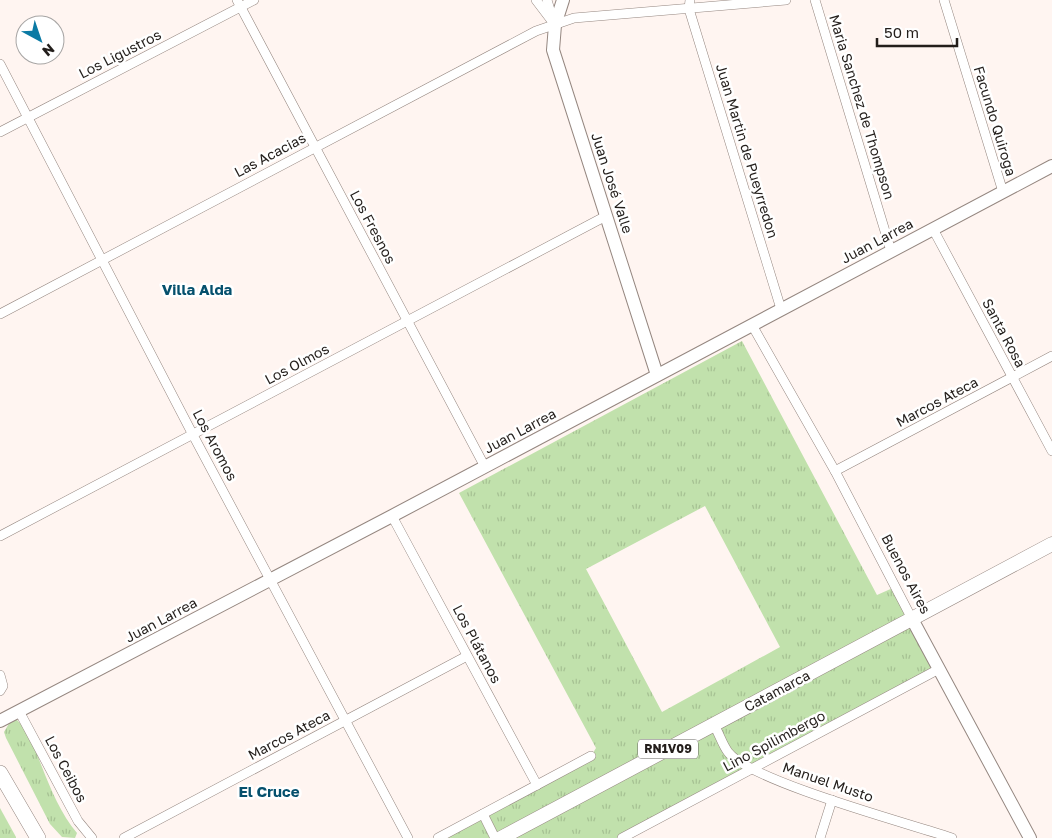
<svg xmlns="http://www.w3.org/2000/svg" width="1052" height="838" viewBox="0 0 1052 838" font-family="'Golos Text',sans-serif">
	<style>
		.grass { fill: url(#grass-tufts); fill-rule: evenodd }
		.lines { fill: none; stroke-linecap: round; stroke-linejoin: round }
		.street-casing { stroke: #958780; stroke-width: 10 }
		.secondary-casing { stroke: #958780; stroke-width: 14 }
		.primary-casing { stroke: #958780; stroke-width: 15 }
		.highway-casing { stroke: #958780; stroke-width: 16 }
		.street { stroke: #fff; stroke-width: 9 }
		.secondary { stroke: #fff; stroke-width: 12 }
		.primary { stroke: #fff; stroke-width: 14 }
		.highway { stroke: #fff; stroke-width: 15 }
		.labels { text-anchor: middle; stroke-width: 5; stroke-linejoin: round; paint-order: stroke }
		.shield { fill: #fff; stroke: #65625f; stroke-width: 1 }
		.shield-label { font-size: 12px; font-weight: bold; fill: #231e1b }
		.street-label { font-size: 14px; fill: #231e1b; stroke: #fff }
		.neighbourhood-label { font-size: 15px; font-weight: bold; fill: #05506d; stroke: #fff }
	</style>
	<defs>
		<pattern id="grass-tufts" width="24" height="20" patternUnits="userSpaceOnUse" patternTransform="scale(1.25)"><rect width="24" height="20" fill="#c1e1ac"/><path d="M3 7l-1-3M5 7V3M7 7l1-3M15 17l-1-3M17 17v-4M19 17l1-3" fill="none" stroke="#a6c193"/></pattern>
	</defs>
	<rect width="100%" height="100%" fill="#fff5f1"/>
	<g class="grass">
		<path d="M742,341L877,595L895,587L939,669L622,838H438L591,756L596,748L459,493ZM705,506L780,647L662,712L586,569Z"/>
		<path d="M11,720H17C31,733 35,750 42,767C51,790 61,814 77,833L75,838L62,837L50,824L6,738L4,732Z"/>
		<polygon points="0,808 16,837 16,838 0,838"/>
	</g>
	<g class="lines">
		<g class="street-casing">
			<g id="street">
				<polyline points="237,0 485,467"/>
				<polyline points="536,0 555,25"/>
				<polyline points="547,0 553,20"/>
				<polyline points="690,0 689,9 781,309"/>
				<polyline points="815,0 891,251"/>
				<polyline points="944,0 1003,192"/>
				<polyline points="0,64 193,435 408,838"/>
				<polyline points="0,132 254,0"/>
				<polyline points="933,229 1052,451"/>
				<polyline points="0,314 536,31 574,18 786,0"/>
				<polyline points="752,325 835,471 912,619"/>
				<polyline points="835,471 1052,356"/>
				<polyline points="392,516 537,785"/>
				<polyline points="0,536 606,216"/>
				<polyline points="0,675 3,686 0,691"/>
				<polyline points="19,711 78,821 92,838"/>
				<path d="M714,725C719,733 722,744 728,752C750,781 910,824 952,838"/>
				<polyline points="483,814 495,838"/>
				<polyline points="124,838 467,656"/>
				<polyline points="438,838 591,756"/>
				<polyline points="622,838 939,669"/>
				<polyline points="820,838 832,800"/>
			</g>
		</g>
		<g class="secondary-casing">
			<g id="secondary">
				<polyline points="563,0 555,25 553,50 657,375"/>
				<polyline points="912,619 1030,838"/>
				<polyline points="0,721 392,516 1052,166"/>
			</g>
		</g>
		<g class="primary-casing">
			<polyline id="primary" points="501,838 1052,544"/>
		</g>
		<g class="highway-casing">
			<polyline id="highway" points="0,773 38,838"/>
		</g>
		<use href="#street" class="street"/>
		<use href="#secondary" class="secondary"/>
		<use href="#primary" class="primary"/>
		<use href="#highway" class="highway"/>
	</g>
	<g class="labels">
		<rect class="shield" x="638" y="739.5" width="60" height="19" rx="4"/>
		<g class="shield-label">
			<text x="668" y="753">RN1V09</text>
		</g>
		<g class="street-label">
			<text transform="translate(120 54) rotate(-27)" y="5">Los Ligustros</text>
			<text transform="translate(862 107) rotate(73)" y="5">Maria Sanchez de Thompson</text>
			<text transform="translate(995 121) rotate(73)" y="5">Facundo Quiroga</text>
			<text transform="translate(747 151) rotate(73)" y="5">Juan Martin de Pueyrredon</text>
			<text transform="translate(270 155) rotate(-28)" y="5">Las Acacias</text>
			<text transform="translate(612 183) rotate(72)" y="5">Juan José Valle</text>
			<text transform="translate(373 227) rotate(62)" y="5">Los Fresnos</text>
			<text transform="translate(877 241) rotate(-28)" y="5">Juan Larrea</text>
			<text transform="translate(1004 333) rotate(62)" y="5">Santa Rosa</text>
			<text transform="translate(297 364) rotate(-28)" y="5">Los Olmos</text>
			<text transform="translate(937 402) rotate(-28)" y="5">Marcos Ateca</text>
			<text transform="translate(520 431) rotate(-28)" y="5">Juan Larrea</text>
			<text transform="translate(215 445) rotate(62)" y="5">Los Aromos</text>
			<text transform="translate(906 574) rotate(62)" y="5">Buenos Aires</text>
			<text transform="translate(161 620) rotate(-28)" y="5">Juan Larrea</text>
			<text transform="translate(477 644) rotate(62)" y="5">Los Plátanos</text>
			<text transform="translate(777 691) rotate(-28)" y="5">Catamarca</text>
			<text transform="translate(289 735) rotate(-28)" y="5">Marcos Ateca</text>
			<text transform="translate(774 741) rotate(-28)" y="5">Lino Spilimbergo</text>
			<text transform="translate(66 769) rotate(62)" y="5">Los Ceibos</text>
			<text transform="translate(828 782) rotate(19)" y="5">Manuel Musto</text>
		</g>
		<g class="neighbourhood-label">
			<text x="197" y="295">Villa Alda</text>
			<text x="269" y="797">El Cruce</text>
		</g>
	</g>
	<g transform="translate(40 40) rotate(140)"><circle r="24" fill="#ffffff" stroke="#a7a5a4"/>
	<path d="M0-4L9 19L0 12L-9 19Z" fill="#0b7aa4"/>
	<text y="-8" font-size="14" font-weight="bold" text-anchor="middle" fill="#231e1b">N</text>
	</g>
	<path d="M877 38v8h80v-8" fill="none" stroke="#231e1b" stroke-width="2.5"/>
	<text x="884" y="38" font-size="15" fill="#231e1b" stroke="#ffffff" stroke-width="4" paint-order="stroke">50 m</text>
</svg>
